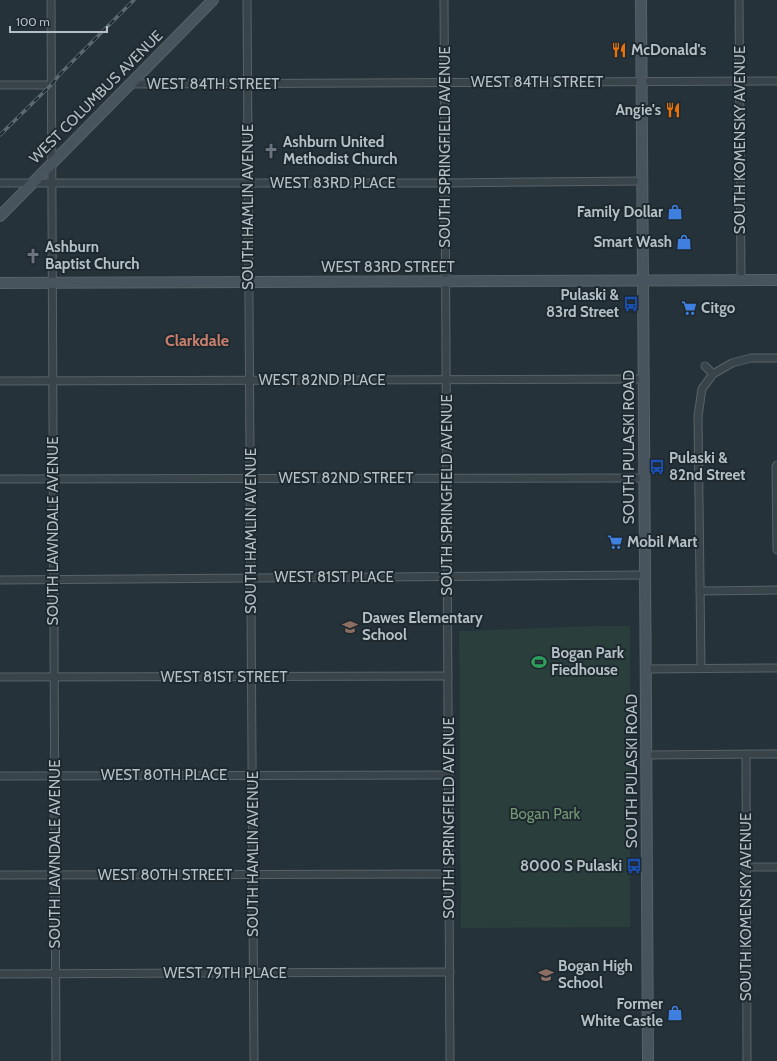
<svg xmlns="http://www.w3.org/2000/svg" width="777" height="1061" viewBox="0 0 777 1061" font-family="Cabin,sans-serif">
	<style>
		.green { fill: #2a3f3b }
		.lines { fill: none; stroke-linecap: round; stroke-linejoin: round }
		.street-casing { stroke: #576268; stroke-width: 9 }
		.secondary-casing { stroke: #576268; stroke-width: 12 }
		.street { stroke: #39444a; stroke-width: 7 }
		.secondary { stroke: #47545d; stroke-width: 10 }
		.rail-casing { stroke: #5b6971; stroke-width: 3.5 }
		.rail { stroke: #1e292f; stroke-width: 2; stroke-dasharray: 6; stroke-linecap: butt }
		.labels { text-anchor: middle; stroke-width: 4; stroke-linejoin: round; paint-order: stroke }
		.poi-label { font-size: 15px; font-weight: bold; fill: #b4bfc6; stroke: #1e292f; text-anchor: start }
		.street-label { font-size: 15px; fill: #b4bfc6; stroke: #1e292f }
		.park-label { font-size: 15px; fill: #759975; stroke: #1e292f }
		.neighbourhood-label { font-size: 16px; font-weight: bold; fill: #c97f6c; stroke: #1e292f }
	</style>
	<rect width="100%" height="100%" fill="#25323a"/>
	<polygon class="green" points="597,626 630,626 630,927 461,928 459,631"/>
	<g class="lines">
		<g class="street-casing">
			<g id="street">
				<polyline points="51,0 56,1061"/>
				<polyline points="247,0 254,1061"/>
				<polyline points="444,0 450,1061"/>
				<polyline points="739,0 741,280"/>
				<polyline points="130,84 777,81"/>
				<polyline points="0,85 51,85"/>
				<polyline points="0,183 445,183 642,181"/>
				<polyline points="705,366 713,374"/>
				<polyline points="0,381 644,379"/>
				<polyline points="777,465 776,467 777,550"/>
				<polyline points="0,479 644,478"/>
				<polyline points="0,580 645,575"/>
				<polyline points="700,591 777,590"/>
				<polyline points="701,668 698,416 702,389 713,374 732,363 751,358 777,358"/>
				<polyline points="646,669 777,668"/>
				<polyline points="0,677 448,676"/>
				<polyline points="746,754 747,1061"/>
				<polyline points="647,755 777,754"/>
				<polyline points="0,776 449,775"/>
				<polyline points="746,867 777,867"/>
				<polyline points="0,875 449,874"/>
				<polyline points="0,974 450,972"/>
			</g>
		</g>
		<g class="secondary-casing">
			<g id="secondary">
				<polyline points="641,0 646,711 648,1061"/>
				<polyline points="0,216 213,0"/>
				<polyline points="0,283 777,280"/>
			</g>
		</g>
		<use href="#street" class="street"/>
		<use href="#secondary" class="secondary"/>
		<g class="rail-casing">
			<polyline id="rail" points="0,135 51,85 60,74 134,0"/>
		</g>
		<use href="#rail" class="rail"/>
	</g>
	<defs>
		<g id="restaurant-bare" transform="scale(1.2)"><path d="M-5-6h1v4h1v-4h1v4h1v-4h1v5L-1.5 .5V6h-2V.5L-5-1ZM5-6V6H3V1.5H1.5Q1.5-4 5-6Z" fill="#e8710a" stroke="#1e292f" stroke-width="2.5" paint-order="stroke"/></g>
		<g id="church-bare" transform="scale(1.2)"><path d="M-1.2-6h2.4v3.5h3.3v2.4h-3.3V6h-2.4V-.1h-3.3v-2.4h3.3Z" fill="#6b7280" stroke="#1e292f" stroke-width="2.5" paint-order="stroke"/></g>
		<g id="shop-bare" transform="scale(1.2)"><path d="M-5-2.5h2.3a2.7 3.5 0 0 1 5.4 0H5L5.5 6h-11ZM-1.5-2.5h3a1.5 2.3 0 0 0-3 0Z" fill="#3f7fe0" stroke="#1e292f" stroke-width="2.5" paint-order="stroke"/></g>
		<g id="bus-bare" transform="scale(1.2)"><path d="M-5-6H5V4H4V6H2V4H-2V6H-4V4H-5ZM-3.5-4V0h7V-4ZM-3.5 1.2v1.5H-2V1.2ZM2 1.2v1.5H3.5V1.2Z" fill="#1a4fb4" stroke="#1e292f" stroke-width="2.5" paint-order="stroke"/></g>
		<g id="supermarket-bare" transform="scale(1.2)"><path d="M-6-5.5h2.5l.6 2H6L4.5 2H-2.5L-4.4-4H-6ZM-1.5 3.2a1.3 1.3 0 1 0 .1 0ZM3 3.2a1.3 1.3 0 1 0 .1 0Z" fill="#3f7fe0" stroke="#1e292f" stroke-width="2.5" paint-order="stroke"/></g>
		<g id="school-bare" transform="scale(1.2)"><path d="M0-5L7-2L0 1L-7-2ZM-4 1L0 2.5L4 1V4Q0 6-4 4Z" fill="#8d6e63" stroke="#1e292f" stroke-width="2.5" paint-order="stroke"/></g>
		<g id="stadium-bare" transform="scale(1.2)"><path d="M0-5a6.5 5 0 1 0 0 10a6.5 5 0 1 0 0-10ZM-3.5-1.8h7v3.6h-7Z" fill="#2e9e5b" stroke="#1e292f" stroke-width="2.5" paint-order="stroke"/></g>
	</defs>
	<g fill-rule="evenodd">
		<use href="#restaurant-bare" x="619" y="50"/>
		<use href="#restaurant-bare" x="673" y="110"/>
		<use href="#church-bare" x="271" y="151"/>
		<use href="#shop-bare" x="675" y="212"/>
		<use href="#shop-bare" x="684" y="242"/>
		<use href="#church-bare" x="33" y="256"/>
		<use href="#bus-bare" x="631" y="304"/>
		<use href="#supermarket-bare" x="689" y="308"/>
		<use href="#bus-bare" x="657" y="467"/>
		<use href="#supermarket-bare" x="615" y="542"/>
		<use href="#school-bare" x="350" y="627"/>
		<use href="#stadium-bare" x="539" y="662"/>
		<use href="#bus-bare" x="634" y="866"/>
		<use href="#school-bare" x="546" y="975"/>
		<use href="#shop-bare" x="675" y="1013"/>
	</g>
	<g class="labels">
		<g class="poi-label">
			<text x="631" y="55">McDonald's</text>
			<text x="661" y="115" text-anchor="end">Angie's</text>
			<text x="283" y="147">Ashburn United<tspan x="283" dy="17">Methodist Church</tspan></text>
			<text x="663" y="217" text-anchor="end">Family Dollar</text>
			<text x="672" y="247" text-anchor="end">Smart Wash</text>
			<text x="45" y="252">Ashburn<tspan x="45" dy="17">Baptist Church</tspan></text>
			<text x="619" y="300" text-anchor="end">Pulaski &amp;<tspan x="619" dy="17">83rd Street</tspan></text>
			<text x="701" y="313">Citgo</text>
			<text x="669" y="463">Pulaski &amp;<tspan x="669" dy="17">82nd Street</tspan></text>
			<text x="627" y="547">Mobil Mart</text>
			<text x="362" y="623">Dawes Elementary<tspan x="362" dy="17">School</tspan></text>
			<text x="551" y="658">Bogan Park<tspan x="551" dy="17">Fiedhouse</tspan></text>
			<text x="622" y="871" text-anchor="end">8000 S Pulaski</text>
			<text x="558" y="971">Bogan High<tspan x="558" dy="17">School</tspan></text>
			<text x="663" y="1009" text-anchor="end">Former<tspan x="663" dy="17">White Castle</tspan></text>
		</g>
		<g class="street-label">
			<text x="537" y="87">WEST 84TH STREET</text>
			<text x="213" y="89">WEST 84TH STREET</text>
			<text transform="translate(96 97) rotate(-45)" y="5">WEST COLUMBUS AVENUE</text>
			<text transform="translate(740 140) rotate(-90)" y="5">SOUTH KOMENSKY AVENUE</text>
			<text transform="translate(445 147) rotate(-90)" y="5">SOUTH SPRINGFIELD AVENUE</text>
			<text x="333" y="188">WEST 83RD PLACE</text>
			<text transform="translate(248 207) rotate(-90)" y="5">SOUTH HAMLIN AVENUE</text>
			<text x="388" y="272">WEST 83RD STREET</text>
			<text x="322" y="385">WEST 82ND PLACE</text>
			<text transform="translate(629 447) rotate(-90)" y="5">SOUTH PULASKI ROAD</text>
			<text x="346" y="483">WEST 82ND STREET</text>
			<text transform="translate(447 495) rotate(-90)" y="5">SOUTH SPRINGFIELD AVENUE</text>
			<text transform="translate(53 531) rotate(-90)" y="5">SOUTH LAWNDALE AVENUE</text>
			<text transform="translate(251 531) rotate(-90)" y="5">SOUTH HAMLIN AVENUE</text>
			<text x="334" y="582">WEST 81ST PLACE</text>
			<text x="224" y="682">WEST 81ST STREET</text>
			<text transform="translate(632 771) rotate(-90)" y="5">SOUTH PULASKI ROAD</text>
			<text x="164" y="780">WEST 80TH PLACE</text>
			<text transform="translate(449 818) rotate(-90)" y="5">SOUTH SPRINGFIELD AVENUE</text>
			<text transform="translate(55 854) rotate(-90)" y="5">SOUTH LAWNDALE AVENUE</text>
			<text transform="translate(253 854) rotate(-90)" y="5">SOUTH HAMLIN AVENUE</text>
			<text x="165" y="880">WEST 80TH STREET</text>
			<text transform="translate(746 907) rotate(-90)" y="5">SOUTH KOMENSKY AVENUE</text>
			<text x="225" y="978">WEST 79TH PLACE</text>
		</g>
		<g class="park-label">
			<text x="545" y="819">Bogan Park</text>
		</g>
		<g class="neighbourhood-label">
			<text x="197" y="346">Clarkdale</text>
		</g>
	</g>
	<path d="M10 26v6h97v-6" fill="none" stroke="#b4bfc6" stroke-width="2"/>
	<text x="16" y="26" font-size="12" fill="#b4bfc6" stroke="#1e292f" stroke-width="3" paint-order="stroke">100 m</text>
</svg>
